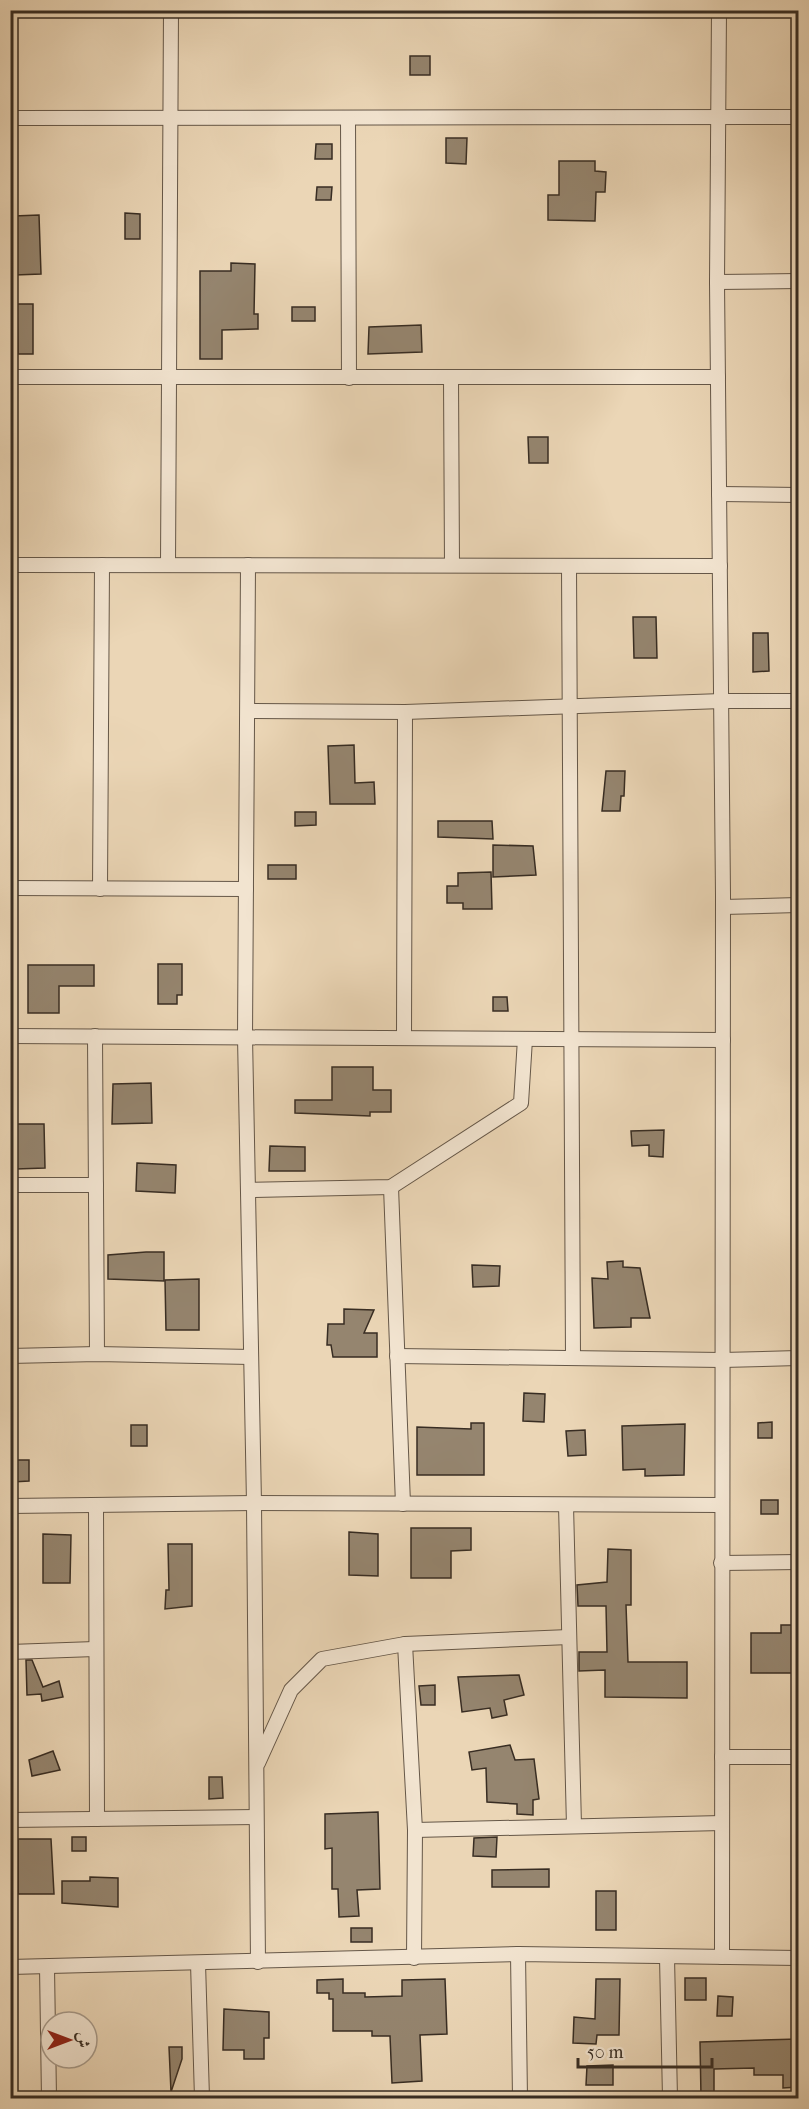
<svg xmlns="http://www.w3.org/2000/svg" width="809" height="2109" viewBox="0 0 809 2109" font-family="'IM FELL French Canon',Amiri,serif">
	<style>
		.building { fill: #95856f; stroke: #382d23; stroke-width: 1.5 }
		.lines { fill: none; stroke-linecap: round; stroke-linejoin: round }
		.street-casing { stroke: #655748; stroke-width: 16 }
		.street { stroke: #f2e4d0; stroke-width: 14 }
	</style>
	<rect width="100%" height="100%" fill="#ebd6b6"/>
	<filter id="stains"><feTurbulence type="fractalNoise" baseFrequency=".00333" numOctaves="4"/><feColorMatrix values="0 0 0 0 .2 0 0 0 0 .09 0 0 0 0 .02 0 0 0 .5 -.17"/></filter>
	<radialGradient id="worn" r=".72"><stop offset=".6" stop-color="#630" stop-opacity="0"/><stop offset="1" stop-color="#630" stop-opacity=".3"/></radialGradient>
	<g class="building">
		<rect x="410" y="56" width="20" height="19"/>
		<polygon points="446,138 467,138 466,164 446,163"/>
		<polygon points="316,144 332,144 332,159 315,159"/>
		<polygon points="559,161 595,161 595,171 606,172 605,192 596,192 595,221 548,220 548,195 559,195"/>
		<polygon points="317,187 332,187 331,200 316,200"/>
		<polygon points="125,213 140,214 140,239 125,239"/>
		<polygon points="39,215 41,274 15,275 14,216"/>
		<polygon points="231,263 255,264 254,314 258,314 258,329 222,330 222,359 200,359 200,271 231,271"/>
		<polygon points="17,304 33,304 33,354 18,354"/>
		<rect x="292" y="307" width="23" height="14"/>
		<polygon points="421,325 422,352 368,354 369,327"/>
		<polygon points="528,437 548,437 548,463 529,463"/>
		<polygon points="633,617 656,617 657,658 634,658"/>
		<polygon points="753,633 768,633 769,671 753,672"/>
		<polygon points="354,745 355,783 374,782 375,804 330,804 328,746"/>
		<polygon points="606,771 625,771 624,796 621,796 620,811 602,811"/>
		<polygon points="295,812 316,812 316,825 295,826"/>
		<polygon points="438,821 492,821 493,839 438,837"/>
		<polygon points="493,845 533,846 536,875 493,877"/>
		<rect x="268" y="865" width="28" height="14"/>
		<polygon points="491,872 492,909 463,909 463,903 447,903 447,886 458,886 458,873"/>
		<polygon points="158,964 182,964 182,995 177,995 177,1004 158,1004"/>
		<polygon points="28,965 94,965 94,986 59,986 59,1013 28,1013"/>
		<polygon points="493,997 507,997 508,1011 493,1011"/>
		<polygon points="332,1067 373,1067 373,1090 391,1090 391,1112 370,1112 370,1116 295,1113 295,1100 332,1100"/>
		<polygon points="151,1083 152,1123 112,1124 113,1084"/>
		<polygon points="15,1124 44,1124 45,1168 16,1169"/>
		<polygon points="664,1130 663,1157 649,1156 649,1145 632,1146 631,1131"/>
		<polygon points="270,1146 305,1147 305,1171 269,1171"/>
		<polygon points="137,1163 176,1165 175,1193 136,1191"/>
		<polygon points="146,1252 164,1252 164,1281 108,1279 108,1255"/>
		<polygon points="623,1261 623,1267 640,1268 650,1318 631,1318 631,1327 594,1328 592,1278 608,1279 607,1262"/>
		<polygon points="472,1265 500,1266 499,1286 473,1287"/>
		<polygon points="199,1279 199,1330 166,1330 165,1280"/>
		<polygon points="344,1309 374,1310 364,1333 377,1333 377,1357 333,1357 331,1345 327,1345 328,1324 344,1324"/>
		<polygon points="524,1393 545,1394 544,1422 523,1421"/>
		<polygon points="772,1422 772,1438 758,1438 758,1423"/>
		<polygon points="471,1423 484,1423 484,1475 417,1475 417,1427 471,1429"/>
		<polygon points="685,1424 684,1475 645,1476 645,1469 623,1470 622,1426"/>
		<rect x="131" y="1425" width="16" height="21"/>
		<polygon points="585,1430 586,1455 568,1456 566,1431"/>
		<polygon points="12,1460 29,1460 29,1481 12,1482"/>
		<rect x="761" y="1500" width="17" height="14"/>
		<polygon points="411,1528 471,1528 471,1550 451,1551 451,1578 411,1578"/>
		<polygon points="349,1532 378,1534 378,1576 349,1575"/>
		<polygon points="43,1534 71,1535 70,1583 43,1583"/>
		<polygon points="168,1544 192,1544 192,1606 165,1609 166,1590 169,1590"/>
		<polygon points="608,1549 631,1550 631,1605 626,1605 628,1662 687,1662 687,1698 605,1697 605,1670 579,1671 579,1652 607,1652 606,1606 578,1606 577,1585 607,1582"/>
		<polygon points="781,1625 798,1625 798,1673 751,1673 751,1633 781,1633"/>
		<polygon points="26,1660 32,1660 43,1687 59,1681 63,1697 42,1701 41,1694 27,1695"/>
		<polygon points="519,1675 524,1695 504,1700 507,1715 492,1718 490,1708 462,1712 458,1677"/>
		<polygon points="435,1685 435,1705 421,1705 419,1686"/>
		<polygon points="510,1745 515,1760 534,1759 539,1799 533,1800 533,1815 517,1814 517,1804 487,1802 486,1768 472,1770 469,1752"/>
		<polygon points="53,1751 60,1770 32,1776 29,1760"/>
		<polygon points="209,1777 222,1777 223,1798 209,1799"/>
		<polygon points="378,1812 380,1889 357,1890 359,1916 339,1917 338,1889 332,1889 332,1848 325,1849 325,1814"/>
		<rect x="72" y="1837" width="14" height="14"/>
		<polygon points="497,1837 496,1857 473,1856 474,1838"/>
		<polygon points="18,1839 51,1839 54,1894 18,1894"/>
		<polygon points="549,1869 549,1887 492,1887 492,1870"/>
		<polygon points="90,1877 118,1878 118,1907 62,1903 62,1881 90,1881"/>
		<rect x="596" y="1891" width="20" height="39"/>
		<rect x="351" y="1928" width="21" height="14"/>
		<rect x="685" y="1978" width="21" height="22"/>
		<polygon points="343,1979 343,1993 365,1993 365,1997 402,1996 402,1980 445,1979 447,2034 420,2035 422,2081 392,2083 390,2036 372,2036 372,2031 333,2031 333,1999 329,1999 329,1993 317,1993 317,1980"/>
		<polygon points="596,1979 620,1979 619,2035 597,2035 596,2044 573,2043 574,2017 595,2019"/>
		<polygon points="718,1996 733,1997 732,2016 717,2016"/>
		<polygon points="224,2009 269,2012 269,2038 264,2038 264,2059 244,2059 244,2050 223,2050"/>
		<polygon points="798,2039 798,2087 783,2088 783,2075 754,2075 754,2068 714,2069 714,2096 701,2096 700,2042"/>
		<polygon points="169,2047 182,2047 182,2059 171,2092"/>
		<polygon points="613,2065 613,2085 586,2085 587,2066"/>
	</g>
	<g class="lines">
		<g class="street-casing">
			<g id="street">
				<polyline points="719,10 717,282 723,895 722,1957"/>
				<polyline points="10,118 798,117"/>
				<polyline points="348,118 349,378"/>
				<polyline points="717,282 798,281"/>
				<polyline points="10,377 718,377"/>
				<polyline points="451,378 452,565"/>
				<polyline points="719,494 798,495"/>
				<polyline points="10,565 720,566"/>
				<polyline points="168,565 171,10"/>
				<polyline points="248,565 245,1037 254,1503 258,1962"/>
				<polyline points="569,566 573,1358"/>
				<polyline points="248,711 405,712 722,701 798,701"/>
				<polyline points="10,888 246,889"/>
				<polyline points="100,889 102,565"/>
				<polyline points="723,907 798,905"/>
				<polyline points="10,1036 723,1040"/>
				<polyline points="95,1036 97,1354"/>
				<polyline points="404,1038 405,712"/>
				<polyline points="10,1185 96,1185"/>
				<polyline points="391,1187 403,1504"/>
				<polyline points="248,1190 391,1187 521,1103 525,1039"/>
				<polyline points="10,1356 97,1354 251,1357"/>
				<polyline points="397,1356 722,1360 798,1358"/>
				<polyline points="96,1505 97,1819"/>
				<polyline points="566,1505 574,1826"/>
				<polyline points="10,1506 254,1503 721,1505"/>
				<polyline points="721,1563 798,1562"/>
				<polyline points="405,1644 415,1830 414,1958"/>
				<polyline points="10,1652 95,1649"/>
				<polyline points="722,1757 798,1757"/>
				<polyline points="258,1763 291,1690 322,1659 405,1644 569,1637"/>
				<polyline points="10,1820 256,1817"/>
				<polyline points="415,1830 722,1823"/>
				<polyline points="518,1954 520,2098"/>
				<polyline points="667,1957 670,2098"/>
				<polyline points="198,1963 202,2098"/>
				<polyline points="10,1967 518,1954 798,1958"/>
				<polyline points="47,1967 49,2098"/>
			</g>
		</g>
		<use href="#street" class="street"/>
	</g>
	<rect width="809" height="2109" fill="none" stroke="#ebd6b6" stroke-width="36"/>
	<rect x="12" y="12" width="785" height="2085" fill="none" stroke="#382d23" stroke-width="3"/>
	<rect x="18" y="18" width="773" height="2073" fill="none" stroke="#382d23" stroke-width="1.5"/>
	<g transform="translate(69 2040) rotate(90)"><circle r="28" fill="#f2e4d0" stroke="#a89b8b" stroke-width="1.5"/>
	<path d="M0-4.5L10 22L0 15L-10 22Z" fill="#8f2418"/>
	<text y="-9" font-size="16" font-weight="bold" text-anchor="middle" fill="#382d23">ش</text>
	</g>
	<path d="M578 2058v9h134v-9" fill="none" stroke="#382d23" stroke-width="3"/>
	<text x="587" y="2058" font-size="18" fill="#382d23" stroke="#f2e4d0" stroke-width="4.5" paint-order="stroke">50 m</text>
	<rect width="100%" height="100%" filter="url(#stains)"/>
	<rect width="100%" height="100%" fill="url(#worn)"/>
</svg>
